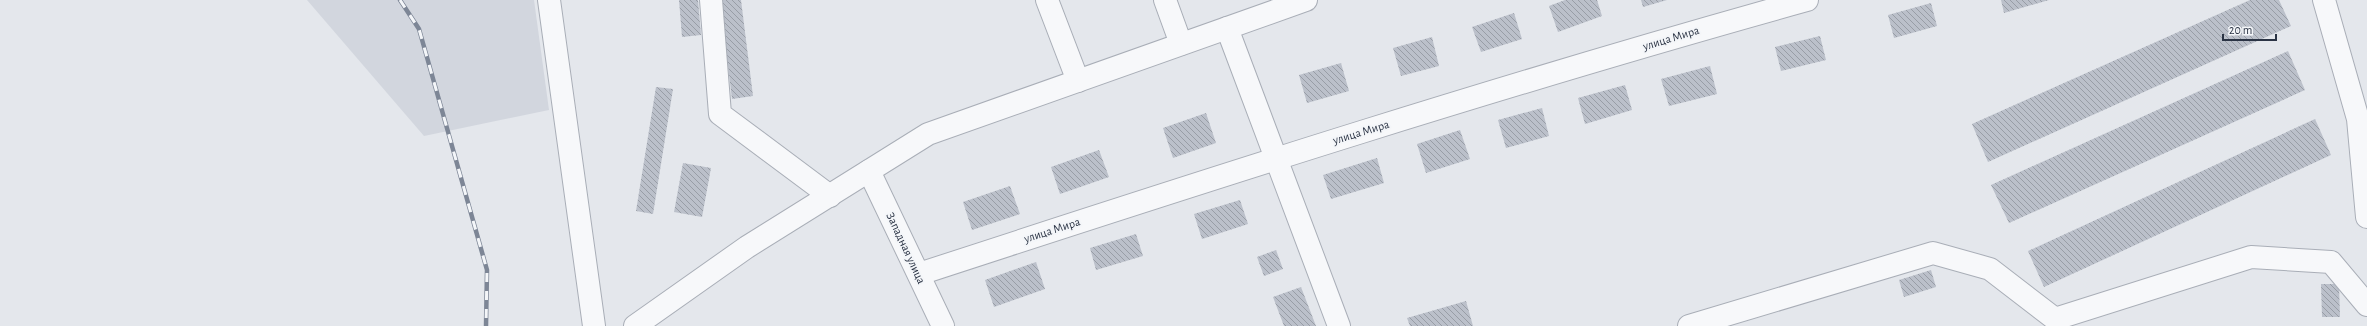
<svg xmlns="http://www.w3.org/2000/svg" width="2367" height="326" viewBox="0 0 2367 326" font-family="'Alegreya Sans',sans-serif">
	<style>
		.built { fill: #d2d6de }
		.building { fill: url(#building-back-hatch) }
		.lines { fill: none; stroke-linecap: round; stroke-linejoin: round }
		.minor-casing { stroke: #a9aeb7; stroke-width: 24 }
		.minor { stroke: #f7f8fa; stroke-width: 22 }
		.rail-casing { stroke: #7d8696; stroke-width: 4.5 }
		.rail { stroke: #f4f6f9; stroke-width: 3; stroke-dasharray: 9; stroke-linecap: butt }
		.labels { text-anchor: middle; stroke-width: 4; stroke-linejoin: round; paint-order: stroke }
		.street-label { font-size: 12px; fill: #2b3445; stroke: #f4f6f9 }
	</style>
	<defs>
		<pattern id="building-back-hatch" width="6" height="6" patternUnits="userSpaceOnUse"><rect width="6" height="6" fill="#bbc0ca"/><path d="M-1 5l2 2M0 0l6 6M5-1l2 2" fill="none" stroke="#989da6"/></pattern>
	</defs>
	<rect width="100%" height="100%" fill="#e4e7ec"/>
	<polygon class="built" points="307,0 534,0 549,110 424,136"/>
	<g class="building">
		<polygon points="679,0 698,0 701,35 682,37"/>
		<polygon points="720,0 741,0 753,96 732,99"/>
		<polygon points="1565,0 1597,0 1602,16 1558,32 1549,6"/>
		<polygon points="1641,0 1667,0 1643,7"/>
		<polygon points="2001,0 2049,0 2004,13"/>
		<polygon points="2250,0 2279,0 2291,26 1988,162 1972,124"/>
		<polygon points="1931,3 1937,26 1894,38 1888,15"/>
		<polygon points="1514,13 1522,39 1481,52 1472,27"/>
		<polygon points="1820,36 1826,60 1781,71 1775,47"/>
		<polygon points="1432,37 1439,66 1401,76 1393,48"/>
		<polygon points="2288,51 2305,90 2009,223 1991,185"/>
		<polygon points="1341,63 1349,91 1307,103 1299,75"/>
		<polygon points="1710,66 1717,94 1669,106 1661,79"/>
		<polygon points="1625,85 1632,110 1585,124 1578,98"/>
		<polygon points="656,87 673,89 653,214 636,211"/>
		<polygon points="1542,108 1549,136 1506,148 1498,120"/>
		<polygon points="1206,113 1216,143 1173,158 1163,128"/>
		<polygon points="2315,119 2331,155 2044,287 2028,251"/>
		<polygon points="1460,130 1470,159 1426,173 1417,144"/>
		<polygon points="1099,150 1109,177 1060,194 1051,167"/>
		<polygon points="1377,158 1384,183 1331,199 1323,175"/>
		<polygon points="683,163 711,168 702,217 674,212"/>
		<polygon points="1010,186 1020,214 972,230 963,202"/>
		<polygon points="1240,200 1248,224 1202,239 1194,214"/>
		<polygon points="1136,234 1143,256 1096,270 1090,248"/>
		<polygon points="1276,250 1283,269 1264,276 1257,257"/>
		<polygon points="1036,262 1045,289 994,307 985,280"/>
		<polygon points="1931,270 1936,287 1904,297 1899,280"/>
		<polygon points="2321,284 2339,284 2340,317 2322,317"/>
		<polygon points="1301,287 1316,326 1284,326 1273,297"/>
		<polygon points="1466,301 1473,326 1410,326 1407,318"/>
	</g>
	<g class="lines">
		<g class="minor-casing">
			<g id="minor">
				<polyline points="549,0 594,326"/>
				<polyline points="711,0 720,114 830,196"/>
				<polyline points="1047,0 1078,81"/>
				<polyline points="1165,0 1181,44"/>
				<polyline points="2324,0 2358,119 2367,217"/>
				<polyline points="1227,28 1339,326"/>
				<polyline points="869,171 943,326"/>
				<path d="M919,274C1213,178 1508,83 1807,0"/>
				<polyline points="635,326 747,247 928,134 1306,0"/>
				<polyline points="1689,326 1933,253 1990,269 2055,319 2251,257 2331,262 2367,305"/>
			</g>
		</g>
		<use href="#minor" class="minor"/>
		<g class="rail-casing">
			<polyline id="rail" points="400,0 419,29 487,270 486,326"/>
		</g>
		<use href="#rail" class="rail"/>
	</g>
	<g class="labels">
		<g class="street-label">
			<text transform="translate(1671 38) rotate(-17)" y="4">улица Мира</text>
			<text transform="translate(1361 132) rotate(-17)" y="4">улица Мира</text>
			<text transform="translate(1052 230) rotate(-18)" y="4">улица Мира</text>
			<text transform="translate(906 248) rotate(65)" y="4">Западная улица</text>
		</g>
	</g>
	<path d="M2223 34v6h53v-6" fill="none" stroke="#2b3445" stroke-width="2"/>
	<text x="2229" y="34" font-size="12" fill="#2b3445" stroke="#f4f6f9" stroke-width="3" paint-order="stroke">20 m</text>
</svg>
